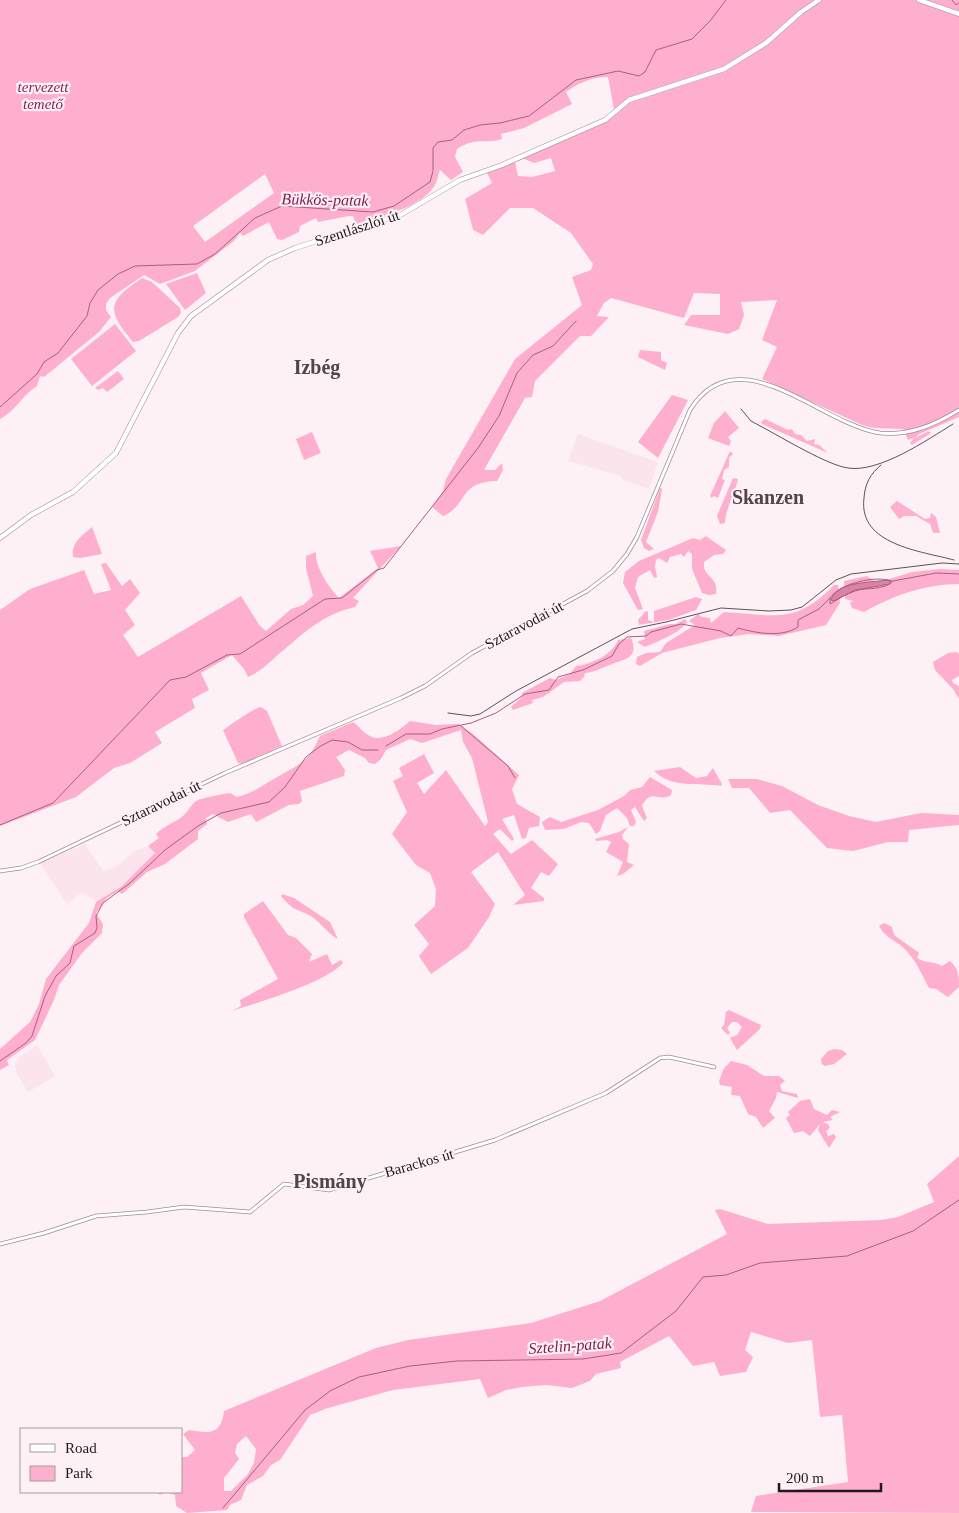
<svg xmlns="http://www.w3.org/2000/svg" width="959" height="1513" viewBox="0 0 959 1513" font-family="Georgia,serif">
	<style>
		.built { fill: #fce4ec }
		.green { fill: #feafcd; fill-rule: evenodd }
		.water { fill: #dd82a7; stroke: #a5627d }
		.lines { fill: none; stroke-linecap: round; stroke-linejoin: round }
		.stream { stroke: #a5627d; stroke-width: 1 }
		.minor-casing { stroke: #a08d93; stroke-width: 4.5 }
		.major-casing { stroke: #a08d93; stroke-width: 5.5 }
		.minor { stroke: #fff; stroke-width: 3 }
		.major { stroke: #fff; stroke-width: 4.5 }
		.tram { stroke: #5c5356; stroke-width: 1 }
		.labels { text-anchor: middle; stroke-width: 4.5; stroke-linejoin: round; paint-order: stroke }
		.park-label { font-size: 15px; font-style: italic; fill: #8a1f55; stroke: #fdf1f5 }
		.street-label { font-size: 15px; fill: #21191c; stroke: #fdf1f5 }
		.water-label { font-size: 16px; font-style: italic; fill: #861b52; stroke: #fdf1f5 }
		.district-label { font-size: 20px; font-weight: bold; fill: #544349; stroke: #fdf1f5 }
	</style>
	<rect width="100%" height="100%" fill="#fdf1f5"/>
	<g class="built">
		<polygon points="578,434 658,462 649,489 621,479 621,476 568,461"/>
		<polygon points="85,844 104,872 118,865 133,852 148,846 155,853 122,886 96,902 82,892 67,904 40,863"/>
		<polygon points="37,1045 55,1076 28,1092 16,1072 15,1064 18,1058"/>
	</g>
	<g class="green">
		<path d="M0,0H959V417L919,434L915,438L929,431L931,433L912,445L910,443L914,438L908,440L903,429L874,428L862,425L762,379L777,347L762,340L777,300L741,302L744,315L739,329L728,334L684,325L691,315H720V294L694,293L684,318L611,298L604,303L597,316L609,317L591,336H580L535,381L532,397L525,398L484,470H495L502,463L503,470L497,481C457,482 469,505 443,516L432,507L443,491L446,479L515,359L582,305L572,277L591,270L593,264L571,233L533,208H510L483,235L473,230L465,199L492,183L487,173L515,162L518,176L532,177L555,171L551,158L534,163L522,158L615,115L608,77C591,77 579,83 566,92L572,104L524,128L501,134L502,139C483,145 478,136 457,149L455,157L463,172L451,180L440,170C438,175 437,183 433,188C418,208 380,217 356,225L353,216H349L318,222L316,218L300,226L299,232L282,240L277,239L269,222L243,236L240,233L234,241L195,271L160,284L144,275L110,298L106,304V310L111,317L99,332L44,377L40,376L37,386C23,394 16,411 0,419ZM265,174L274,193L205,242L193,226Z"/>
		<polygon points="197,273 206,293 185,310 166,284"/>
		<path d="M142,278L152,282L180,308L181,313L178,317L139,341L133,342C105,309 108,301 142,278Z"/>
		<polygon points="115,324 136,351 92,386 71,359"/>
		<polygon points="640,350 661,352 661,360 667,363 665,370 638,357"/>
		<polygon points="118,371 124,379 107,392 103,388 98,390 95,388"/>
		<polygon points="672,395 688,400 658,458 638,442"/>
		<polygon points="725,411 739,428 728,437 731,441 729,446 708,438 714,423"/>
		<polygon points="765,419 788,430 792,429 795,434 801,435 807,441 815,439 814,444 819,445 828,453 762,424 761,422"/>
		<polygon points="312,432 321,453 304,460 296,439"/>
		<polygon points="730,451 733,454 729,458 729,467 724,470 722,479 725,480 718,498 714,496 712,498 710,496"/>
		<path d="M733,478L738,479C735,494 725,510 725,523L720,524L717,516Z"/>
		<polygon points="660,488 662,489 658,512 646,542 654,549 649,551 644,548 641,540"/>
		<polygon points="897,501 925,519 930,518 931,513 936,517 940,533 933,533 930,524 916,516 904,516 899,519 890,507"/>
		<path d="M92,527L102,554L80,558L73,557C71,542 83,535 92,527Z"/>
		<path d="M706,536L726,550L723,554L714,555L704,562C702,578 719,575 716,594L709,595L702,593L692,569V554L688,551L684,557L681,554L670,557L667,563L659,558L656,560L655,567L657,577L654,578L650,570L638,577L635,588L643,609L638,610L623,583L625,572L639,561L693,538L700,540Z"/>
		<path d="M401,546L353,598L359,601L355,607C325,614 308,629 285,649C272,659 264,670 248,677L244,669L232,655L201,673L209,690L192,699L195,708L155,732L162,743L130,763L114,768L76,797L0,826V610L30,589L84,570L94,594L111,590L101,564L106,563L122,586L130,579L140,593L125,610L135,625L123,635L138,657L241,596L260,626L266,631L291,609L303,605L313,596L306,568V556L316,552C315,568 329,587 339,598L378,568L370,551Z"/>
		<path d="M940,569L959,570V584C925,584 892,596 864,612L852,608L850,603L853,601L845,599L844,581L867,576L877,583L912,572Z"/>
		<path d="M834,585H838L840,603L826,625L779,636L749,634L720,638L662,653L640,666L636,664L637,657L646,653L660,652L666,643L695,625L689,621L698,614L702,617L710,618L711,623L724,612C775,615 795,625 834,585Z"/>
		<polygon points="696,597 702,599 696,610 668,620 639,625 638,620 646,611 648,612 648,620 654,622 654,611"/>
		<path d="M685,619L687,622C679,634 658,641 645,647L637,642L645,639L644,631L670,624H676Z"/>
		<path d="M631,638C638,655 630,658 615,663C605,666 596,672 585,673L584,677L580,681L564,682L543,697L532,700L533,703L513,710L511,707L522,697V693L550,678L556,680L570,674L576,666C592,664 612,655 618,640Z"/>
		<polygon points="957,652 959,654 959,676 952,680 953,683 959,686 959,699 953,689 935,670 933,662 948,653"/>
		<path d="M261,707L267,711L282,746L241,764L238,763L223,730C232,724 253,708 261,707Z"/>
		<path d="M410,721L436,725L459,724L473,734L519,775L512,789L517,804L540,817L539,826L529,828L526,838L522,839L514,815L502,819L514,839L512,841L500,829L493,834L511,854L532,840L558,864L549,876L541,872L531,888L544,898V901L513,905L525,895L498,852L471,872L495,904L489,917L468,948L431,974L419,956L429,944L414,925L435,906L436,889L430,873L416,865L392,834L407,812L393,781L403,776L399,768L424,754L434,773L417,783L424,794L446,770L485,826L488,822L472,758L463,742L461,730L422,743L410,739L386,750L381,759L375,764L369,763L365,758L349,750L336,757L345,770L344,776L300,791L302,801L299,804L289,805L256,822L251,814L228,822L213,814L206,818L207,824L198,831V839L165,864L147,872L122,894L118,891L107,898L96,913L103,924L102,933L82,953L59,985L54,1000L35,1040L7,1060L9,1065L0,1070V1049L30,1022L39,1004L46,979L89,923L96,902L122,886L155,853L148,846L159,838L156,834C163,827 171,824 179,819C186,815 190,806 196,801C201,798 223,794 230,793L237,797C254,793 264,784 279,776C303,762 308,762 320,736L353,722C358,725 362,731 368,735C381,744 400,730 410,721Z"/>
		<path d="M680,767L696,778L707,776L713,768L722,784L721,786C697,782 673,789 654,771Z"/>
		<path d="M650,777L672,790L671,795C659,803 651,787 642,806L647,818L644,821L635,807L631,810L636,822L634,826H630L627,818L617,808L606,815L600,831L596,834L589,823L581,822L564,829L545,830L542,822L550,817L561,822L598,810L624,796L630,790L642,787Z"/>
		<polygon points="728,779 757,779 782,786 818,805 849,816 876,822 921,813 959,815 959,825 909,830 908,842 888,842 853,851 827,848 790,810 770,813 749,788 732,788"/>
		<polygon points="628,827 622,835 623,839 629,844 627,862 634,865 623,874 617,876 623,862 606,852 611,842 607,840 596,841 595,839 619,832"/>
		<path d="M282,894L294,898L330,922L338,939C326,933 319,919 307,914C293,908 292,909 281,896Z"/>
		<path d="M263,901L288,935L296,938L312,954L309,962L327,954L332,965L341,960L343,963C325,983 259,1002 232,1011L241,1006L240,1000L278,979L244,917V914Z"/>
		<path d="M884,923L892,927L894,935L919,953L917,958C924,963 933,961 942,966L950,961C959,969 959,976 959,987L948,997L936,989L929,988C921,973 914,955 899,944C891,939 884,935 879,926Z"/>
		<polygon points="729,1010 761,1025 760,1029 737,1050 730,1038 737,1035 742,1027 737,1022 732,1022 727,1028 730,1033 728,1035 721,1028 724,1025 726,1012"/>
		<polygon points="834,1049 842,1050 847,1054 834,1064 825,1066 822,1064 821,1059 828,1051"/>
		<polygon points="731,1061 747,1065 764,1076 779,1076 785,1081 780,1085 782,1091 797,1094 798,1098 777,1092 776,1098 769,1111 775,1118 763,1128 756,1117 748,1114 740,1096 731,1095 732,1087 720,1085 719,1081 724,1068"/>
		<polygon points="810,1099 814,1109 827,1115 832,1110 840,1112 830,1117 833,1120 823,1122 828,1124 830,1128 826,1131 828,1136 834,1134 836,1137 829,1148 818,1130 820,1124 810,1136 803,1131 794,1133 786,1118 790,1115 788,1112 800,1101"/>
		<path d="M959,1156V1513L751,1512L756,1496L848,1482L842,1415L820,1417L812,1340L788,1343L751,1332L745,1350L753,1357L746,1372L720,1376L714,1362L693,1366L669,1336L620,1362L621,1368L596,1374L590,1381L572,1388L546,1385L522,1387L506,1390L488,1398L480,1379L393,1390L328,1408L310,1415L280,1460L271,1465L263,1476L247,1485L241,1500L230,1505L227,1510L187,1513L176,1506L175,1495L166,1492L160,1495L157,1492H181V1457H187L195,1450L183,1434L189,1430C208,1433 221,1436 224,1411L376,1348L408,1340L531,1323L600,1301L727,1234L715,1210L720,1209L768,1224L881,1220L898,1217L934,1202L927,1184ZM246,1436L256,1449L254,1463L248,1474L231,1491H224V1478L239,1459L235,1453L237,1444Z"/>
	</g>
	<path class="water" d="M887,580L891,582L890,584L855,590L834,601L831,600C837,581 870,583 887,580Z"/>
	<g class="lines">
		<g class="stream">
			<polyline points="952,0 956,5 959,3"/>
			<polyline points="0,407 37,374 44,362 58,353 87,316 90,303 98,290 118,274 135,266 197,264 215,254 255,218 282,206 373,212 394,206 430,182 433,171 433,148 438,142 452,140 464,130 480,125 500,123 529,116 576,80 618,71 639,76 645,72 656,50 692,39 710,21 726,0"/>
			<path d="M830,598C839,583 877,575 892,581"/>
			<polyline points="461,726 508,766 515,778"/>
			<path d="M386,746L406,734H430L442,729L471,723L496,713L525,694L549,690L558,677L583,670L612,656L619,644L627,637L646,636L651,632L681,624L721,631L731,636L738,628C756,633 781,638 798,627V620L819,609L830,598V604C838,599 846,594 855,591C867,587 883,591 893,581L936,573L959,574"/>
			<polyline points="0,825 53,803 170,680 186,677 227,655 240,654 325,599 342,598 377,570 384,568 478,448 499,416 517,373 533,355 553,346 576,321"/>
			<polyline points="0,1061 26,1043 32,1036 45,996 56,976 70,963 74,946 95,933 97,928 96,916 103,903 130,883 165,850 198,826 221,813 269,802 285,787 306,757 319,747 332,740 348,742 362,750 378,750"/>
			<polyline points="223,1508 305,1410 330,1391 359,1377 410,1366 457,1361 583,1359 621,1353 676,1311 703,1277 726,1275 760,1263 847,1256 913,1231 959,1200"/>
		</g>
		<g class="minor-casing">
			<g id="minor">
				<path d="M0,871L21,868L38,862L225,773L401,698L425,686L472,653L587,591L613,571L627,554L637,537L690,410C738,333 821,425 880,433C910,436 934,425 959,410"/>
				<polyline points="0,1244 44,1233 96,1216 147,1212 184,1207 250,1212 284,1184 329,1190 495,1140 606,1093 660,1058 669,1057 714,1067"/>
			</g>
		</g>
		<g class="major-casing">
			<g id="major">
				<polyline points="919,0 959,14"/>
				<polyline points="0,538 31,515 73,492 116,453 178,333 191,316 268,260 295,248 402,214 460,180 502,165 605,120 629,100 724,69 766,43 801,12 819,0"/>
			</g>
		</g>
		<use href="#minor" class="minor"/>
		<use href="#major" class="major"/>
		<g class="tram">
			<path d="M741,409L751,421L762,427C783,438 827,465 848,468C879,473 927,440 953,424"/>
			<path d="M881,465C870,474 865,484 864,498C858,545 921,551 954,560"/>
			<polyline points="448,713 471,716 480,714 516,691 632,629 666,622 721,608 769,611 791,610 802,607 836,580 851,574 942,563 959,564"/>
		</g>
	</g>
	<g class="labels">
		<g class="park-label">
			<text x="43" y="92">tervezett<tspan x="43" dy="17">temető</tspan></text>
		</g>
		<g class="street-label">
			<text transform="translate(357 228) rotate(-18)" y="5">Szentlászlói út</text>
			<text transform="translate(524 625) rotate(-28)" y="5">Sztaravodai út</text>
			<text transform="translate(161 803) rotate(-26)" y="5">Sztaravodai út</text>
			<text transform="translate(419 1163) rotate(-16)" y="5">Barackos út</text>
		</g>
		<g class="water-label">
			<text transform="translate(325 199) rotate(1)" y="6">Bükkös-patak</text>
			<text transform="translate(570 1345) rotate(-4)" y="6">Sztelin-patak</text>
		</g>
		<g class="district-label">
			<text x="317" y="374">Izbég</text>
			<text x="768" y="504">Skanzen</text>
			<text x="330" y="1188">Pismány</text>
		</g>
	</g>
	<rect x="20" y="1428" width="162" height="65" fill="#fdf1f5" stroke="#a59b9e"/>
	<rect x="30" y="1444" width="25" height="8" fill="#ffffff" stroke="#a59b9e"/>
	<text x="65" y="1453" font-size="15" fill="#21191c">Road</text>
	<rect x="30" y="1466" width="25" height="15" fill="#feafcd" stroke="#a59b9e"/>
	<text x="65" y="1478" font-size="15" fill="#21191c">Park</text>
	<path d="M779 1483v8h102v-8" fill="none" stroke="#21191c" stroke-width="2.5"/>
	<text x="786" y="1483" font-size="15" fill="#21191c" stroke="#fdf1f5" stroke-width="4" paint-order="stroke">200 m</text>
</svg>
